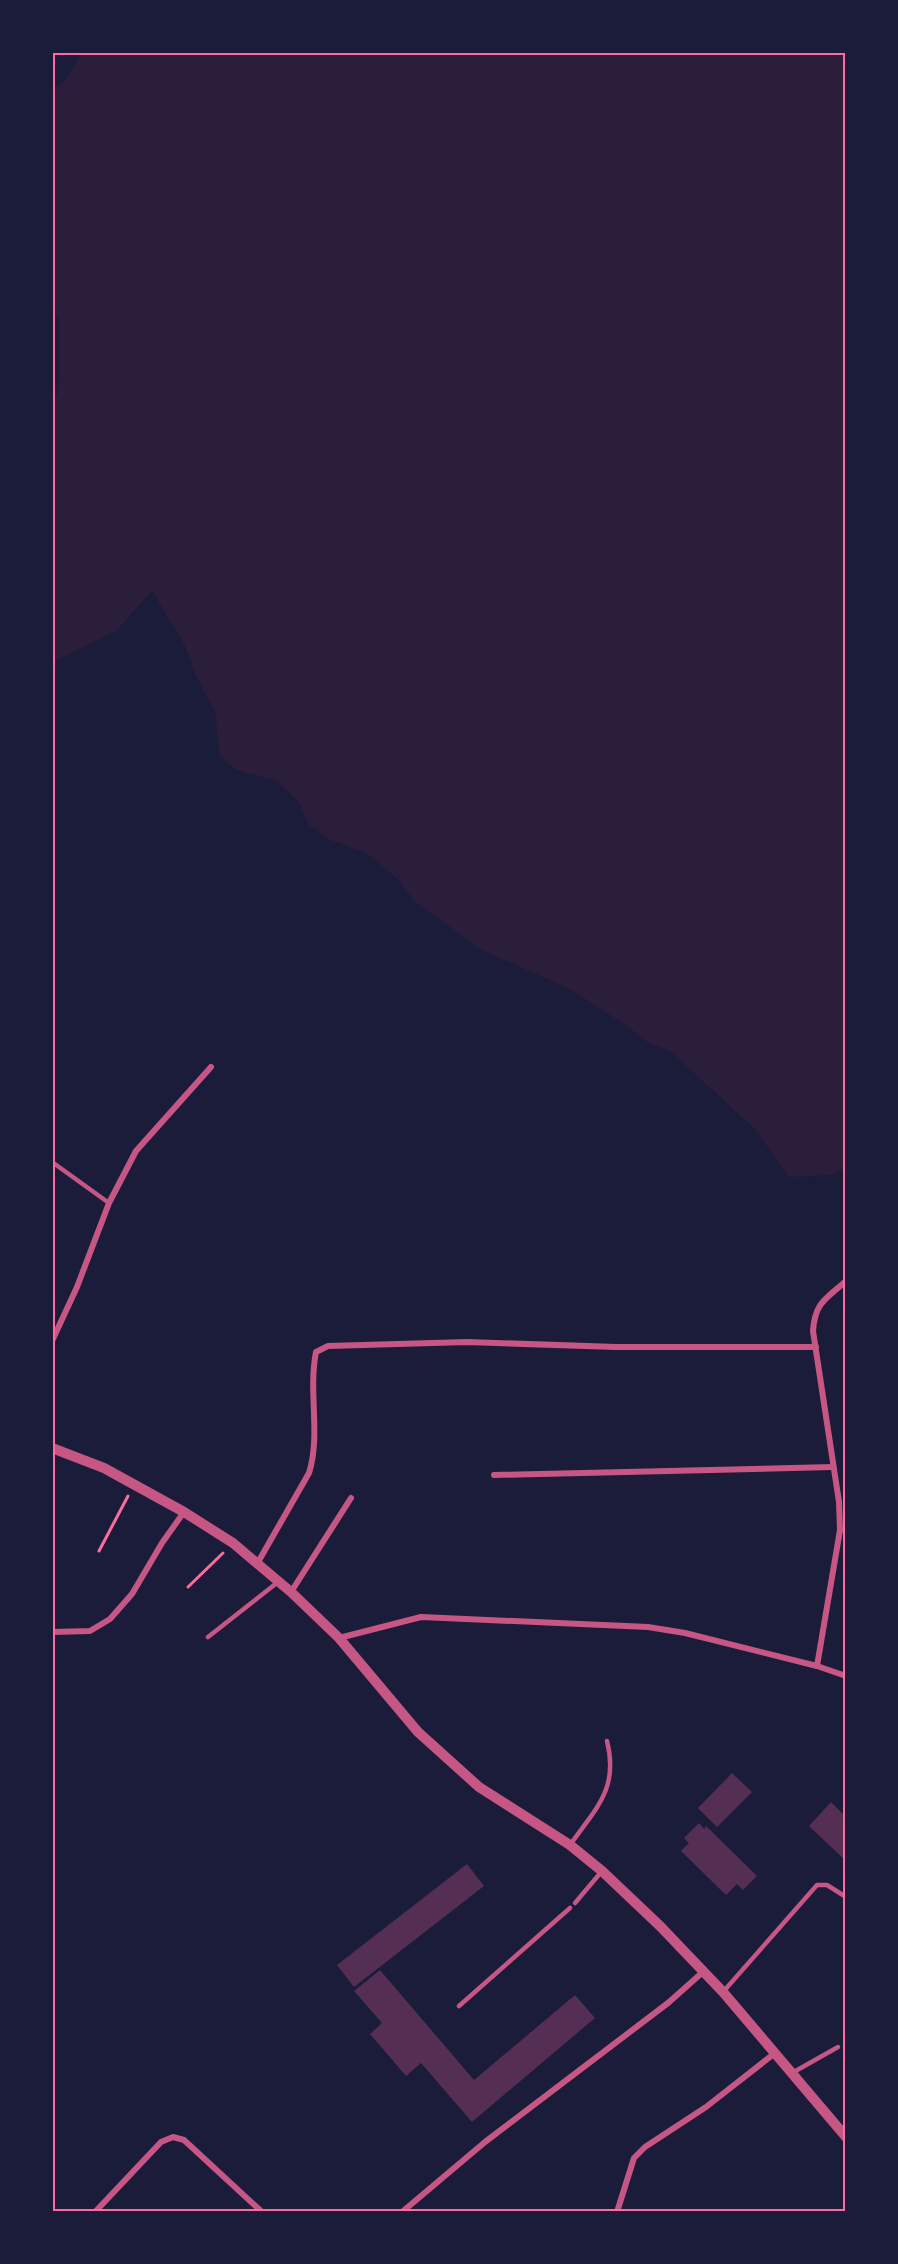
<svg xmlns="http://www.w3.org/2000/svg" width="898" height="2264" viewBox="0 0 898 2264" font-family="Lora,serif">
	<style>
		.green { fill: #2a1e3b }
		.building { fill: #542f53 }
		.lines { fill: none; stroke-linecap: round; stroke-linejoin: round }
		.path { stroke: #ff6b9d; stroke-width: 3 }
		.service { stroke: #c65784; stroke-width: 4.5 }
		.minor { stroke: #c65784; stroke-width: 6 }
		.tertiary { stroke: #c65784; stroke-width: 10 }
		.neatline { fill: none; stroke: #ff6b9d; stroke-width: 2 }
	</style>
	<rect width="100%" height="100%" fill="#1b1b3a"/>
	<path class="green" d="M81,53H845V1168L830,1175L789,1177L755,1129L671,1052L647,1042L627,1026L570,989L480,949L413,900L401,882L365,852L330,840L308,824L298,801L277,781L237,770L220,757L215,712L197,678L185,646L152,591L116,631L53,662L52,402L57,395L59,376V321L52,304V90C68,81 74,68 81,53Z"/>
	<g class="building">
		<polygon points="732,1773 752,1792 717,1827 698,1808"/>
		<polygon points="831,1802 843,1814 846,1812 846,1861 809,1826"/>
		<polygon points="699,1823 704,1829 706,1826 757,1876 743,1890 737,1884 726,1895 681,1851 689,1843 684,1838"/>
		<polygon points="467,1864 484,1886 354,1987 337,1965"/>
		<polygon points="380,1970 474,2080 575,1995 595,2018 472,2122 421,2063 406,2076 370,2034 382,2023 354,1991"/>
	</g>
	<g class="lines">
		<g class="path">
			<polyline points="99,1551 128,1496"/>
			<polyline points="188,1587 223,1553"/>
		</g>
		<g class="service">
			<polyline points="52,1162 109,1203"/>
			<polyline points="208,1637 278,1582"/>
			<path d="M570,1845C596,1808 619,1789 607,1741"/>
			<polyline points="575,1903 602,1871"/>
			<polyline points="723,1992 817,1885 827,1885 846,1897"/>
			<polyline points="459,2006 570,1908"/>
			<polyline points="792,2073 838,2047"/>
		</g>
		<g class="minor">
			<polyline points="52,1341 77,1287 109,1203 136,1151 211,1067"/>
			<polyline points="494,1475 833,1467"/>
			<path d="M257,1564L309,1473C321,1435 308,1392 316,1352L328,1346L467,1342L616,1347H816"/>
			<polyline points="291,1592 351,1498"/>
			<polyline points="52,1632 90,1631 110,1619 132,1594 162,1543 184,1512"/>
			<polyline points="339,1638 421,1617 648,1627 685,1633 817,1666 846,1676"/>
			<path d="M817,1666L840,1530L839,1502L813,1331C815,1302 826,1299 846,1281"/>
			<polyline points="95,2212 161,2142 173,2137 184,2140 262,2212"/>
			<polyline points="402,2212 485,2142 668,2003 704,1971"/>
			<polyline points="617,2212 634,2158 645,2147 706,2107 775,2053"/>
		</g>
		<polyline class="tertiary" points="52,1448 104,1468 184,1512 233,1543 291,1592 339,1638 418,1732 479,1787 570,1845 602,1871 660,1926 723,1992 846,2137"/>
	</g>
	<rect width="898" height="2264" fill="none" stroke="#1b1b3a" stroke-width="108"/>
	<rect x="54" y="54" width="790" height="2156" class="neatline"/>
</svg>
